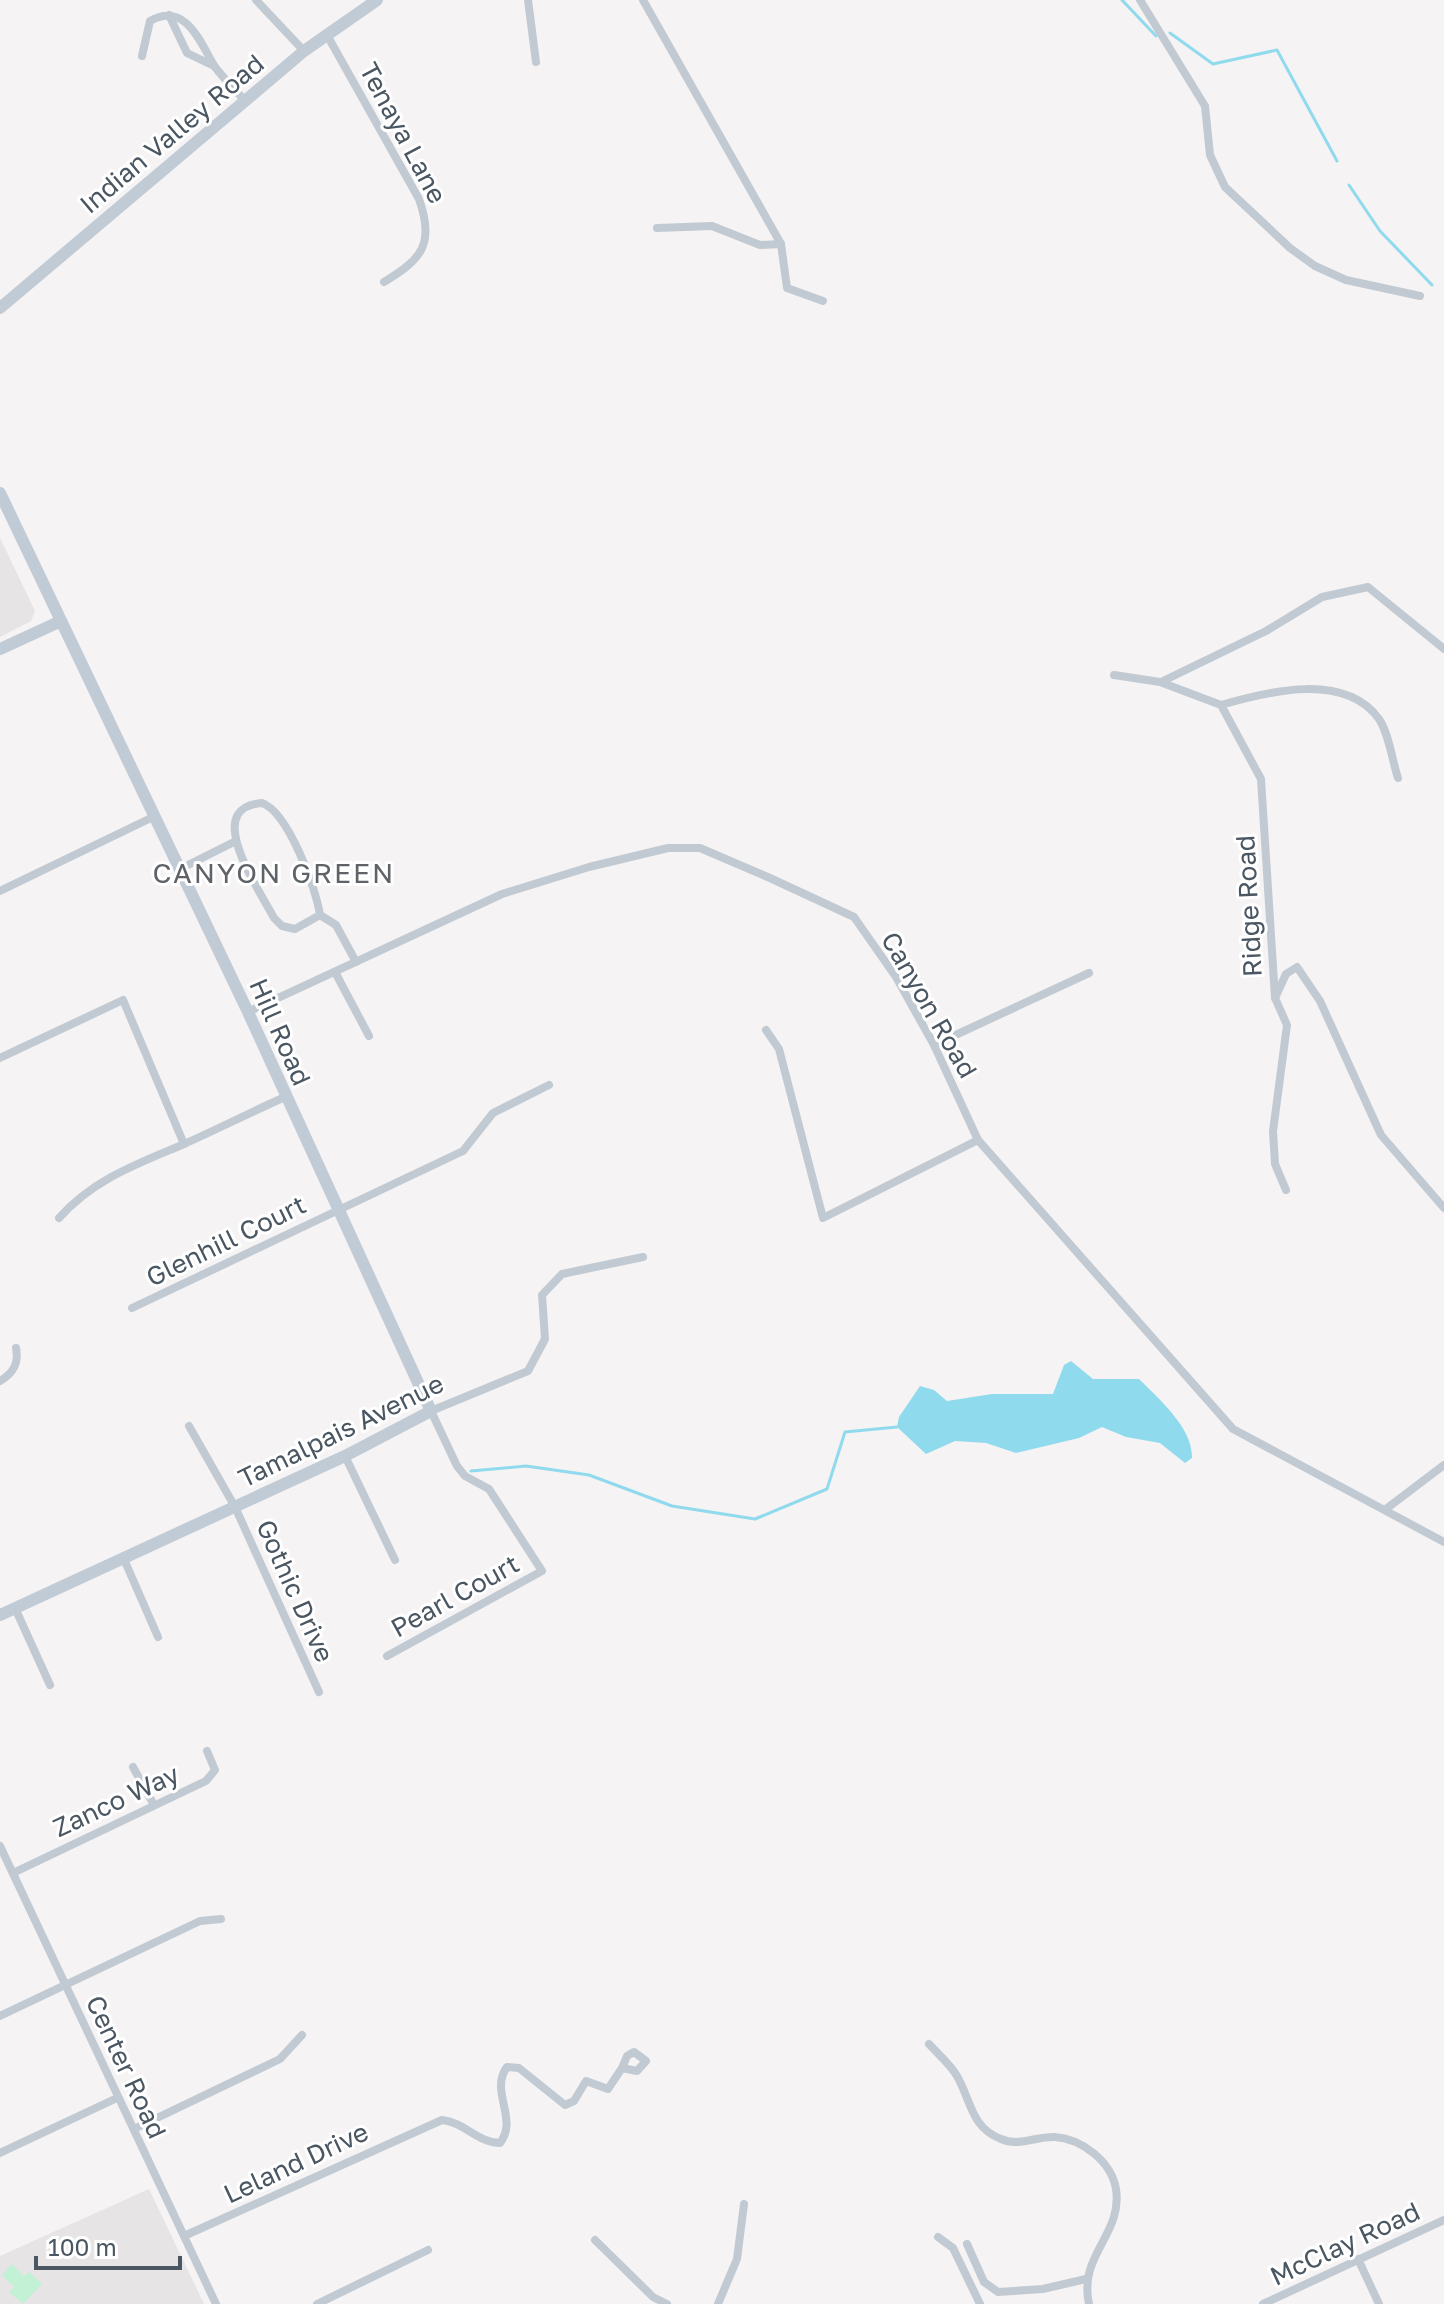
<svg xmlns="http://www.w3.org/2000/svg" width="1444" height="2304" viewBox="0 0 1444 2304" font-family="'Golos Text',sans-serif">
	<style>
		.education { fill: #e6e4e5 }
		.green { fill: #c3f1d5 }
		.water { fill: #90daee }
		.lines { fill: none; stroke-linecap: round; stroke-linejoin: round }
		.stream { stroke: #90daee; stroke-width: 3 }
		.street { stroke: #c1cad2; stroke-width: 8 }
		.secondary { stroke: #c1cbd6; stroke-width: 12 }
		.labels { text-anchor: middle; stroke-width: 6; stroke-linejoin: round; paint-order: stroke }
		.street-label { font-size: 26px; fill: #4a5661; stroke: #fff }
		.neighbourhood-label { font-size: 28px; letter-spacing: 2px; fill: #5f6368; stroke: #fff }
	</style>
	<rect width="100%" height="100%" fill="#f5f3f3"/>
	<g class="education">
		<polygon points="0,538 35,611 31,621 0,637"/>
		<polygon points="149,2189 204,2304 0,2304 0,2256"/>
	</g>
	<polygon class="green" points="12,2264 24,2276 29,2272 42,2284 23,2304 9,2292 14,2287 2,2275"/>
	<path class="water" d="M1071,1361L1093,1379H1139C1159,1399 1193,1428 1192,1458L1185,1463L1160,1443L1126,1437L1102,1427L1079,1438L1016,1453L986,1443L955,1441L926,1454L897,1427L899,1417L920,1386L934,1390L947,1401L992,1394H1053L1064,1365Z"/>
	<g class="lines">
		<g class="stream">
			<polyline points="1122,0 1156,36"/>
			<polyline points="1170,33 1213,64 1277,50 1337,161"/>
			<polyline points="1349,185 1380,231 1432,285"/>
			<polyline points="471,1471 526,1466 589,1475 672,1506 755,1519 827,1489 845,1432 897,1427"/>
		</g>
		<g class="street">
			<polyline points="256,0 304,51"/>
			<polyline points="528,0 536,62"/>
			<polyline points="643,0 781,244 787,288 823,301"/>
			<polyline points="1140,0 1205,106 1210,155 1225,187 1290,248 1315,266 1346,280 1420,296"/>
			<polyline points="169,15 187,53 214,66"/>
			<path d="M327,35L419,199C435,244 422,259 384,282"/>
			<path d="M142,56L150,21C187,0 202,47 215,67C224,79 236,90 245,101"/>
			<polyline points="657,228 712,226 760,245 781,244"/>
			<polyline points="1114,675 1160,682 1221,705 1261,779 1275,998 1286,974 1297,967 1320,1001 1381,1135 1444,1208"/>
			<polyline points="1161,682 1266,631 1322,597 1368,587 1444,649"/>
			<path d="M1221,705C1269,691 1345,672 1379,719C1389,734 1392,760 1398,778"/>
			<path d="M262,803C288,812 316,888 320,915L295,929L282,926L274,918C259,889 201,807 262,803Z"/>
			<polyline points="178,870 236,841"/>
			<polyline points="0,891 153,817"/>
			<polyline points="320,915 336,925 356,962"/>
			<polyline points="335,972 369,1036"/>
			<polyline points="1275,998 1287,1025 1273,1131 1275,1164 1286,1190"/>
			<polyline points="248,1012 502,894 589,867 668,848 700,848 770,878 854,917 896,977 934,1045 978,1140 1233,1429 1444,1542"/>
			<polyline points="766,1030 779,1049 823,1218 978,1140"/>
			<polyline points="934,1045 1089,973"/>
			<polyline points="0,1058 123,1000 184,1144"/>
			<path d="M59,1218C94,1179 137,1164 184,1144C218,1129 251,1112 285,1097"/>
			<polyline points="132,1308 463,1151 493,1113 549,1085"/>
			<path d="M0,1381C14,1373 19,1363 16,1348"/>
			<polyline points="189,1426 235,1507 319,1692"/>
			<polyline points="345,1456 395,1560"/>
			<polyline points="1386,1509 1444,1465"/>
			<polyline points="123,1557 158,1637"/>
			<polyline points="15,1608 50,1685"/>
			<polyline points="387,1656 542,1571 489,1489 465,1476 457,1466 431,1411 528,1371 545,1339 542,1295 562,1274 643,1257"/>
			<polyline points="133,1767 154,1805"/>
			<polyline points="0,1846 216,2304"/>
			<polyline points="13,1873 206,1781 215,1770 207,1751"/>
			<polyline points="0,2016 200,1921 221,1919"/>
			<path d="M929,2044C938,2054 950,2064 957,2076C971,2100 971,2128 1001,2139C1019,2147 1036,2136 1055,2137C1082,2139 1111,2161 1116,2189C1123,2235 1078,2254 1089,2304"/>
			<polyline points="134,2129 280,2059 302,2035"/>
			<polyline points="0,2153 117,2098"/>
			<path d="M184,2236L442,2120C464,2122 478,2143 500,2143C519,2119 489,2091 507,2067L519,2068L565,2105L574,2101L586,2081L608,2089L622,2068L637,2071L646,2061L634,2052L627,2056L622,2068"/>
			<polyline points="938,2237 953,2248 980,2304"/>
			<polyline points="595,2240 653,2297 667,2304"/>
			<polyline points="967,2244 984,2282 998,2292 1043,2289 1086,2279"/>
			<polyline points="1358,2259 1379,2304"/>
			<polyline points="317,2304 428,2250"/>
			<polyline points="718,2304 737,2259 744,2204"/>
			<polyline points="1263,2304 1444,2220"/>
		</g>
		<g class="secondary">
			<polyline points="0,308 304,51 377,0"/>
			<polyline points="0,493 248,1012 431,1411 345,1456 0,1615"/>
			<polyline points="0,649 61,621"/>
		</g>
	</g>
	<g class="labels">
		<g class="street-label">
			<text transform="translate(403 133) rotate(62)" y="9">Tenaya Lane</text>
			<text transform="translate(172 134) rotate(-40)" y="9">Indian Valley Road</text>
			<text transform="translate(1249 906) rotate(-93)" y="9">Ridge Road</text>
			<text transform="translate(929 1005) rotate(60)" y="9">Canyon Road</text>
			<text transform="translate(280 1032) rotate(66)" y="9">Hill Road</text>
			<text transform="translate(226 1241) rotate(-26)" y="9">Glenhill Court</text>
			<text transform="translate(341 1431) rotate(-26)" y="9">Tamalpais Avenue</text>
			<text transform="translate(295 1591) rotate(66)" y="9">Gothic Drive</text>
			<text transform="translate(455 1596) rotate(-29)" y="9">Pearl Court</text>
			<text transform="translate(116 1801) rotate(-25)" y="9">Zanco Way</text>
			<text transform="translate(126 2067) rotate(65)" y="9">Center Road</text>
			<text transform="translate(296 2163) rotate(-25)" y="9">Leland Drive</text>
			<text transform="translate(1345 2244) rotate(-25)" y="9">McClay Road</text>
		</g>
		<g class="neighbourhood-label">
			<text x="274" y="883">CANYON GREEN</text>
		</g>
	</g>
	<path d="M36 2256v12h144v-12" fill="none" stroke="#4a5661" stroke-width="4"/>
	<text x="48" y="2256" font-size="24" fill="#4a5661" stroke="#ffffff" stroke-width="6" paint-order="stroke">100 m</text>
</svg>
